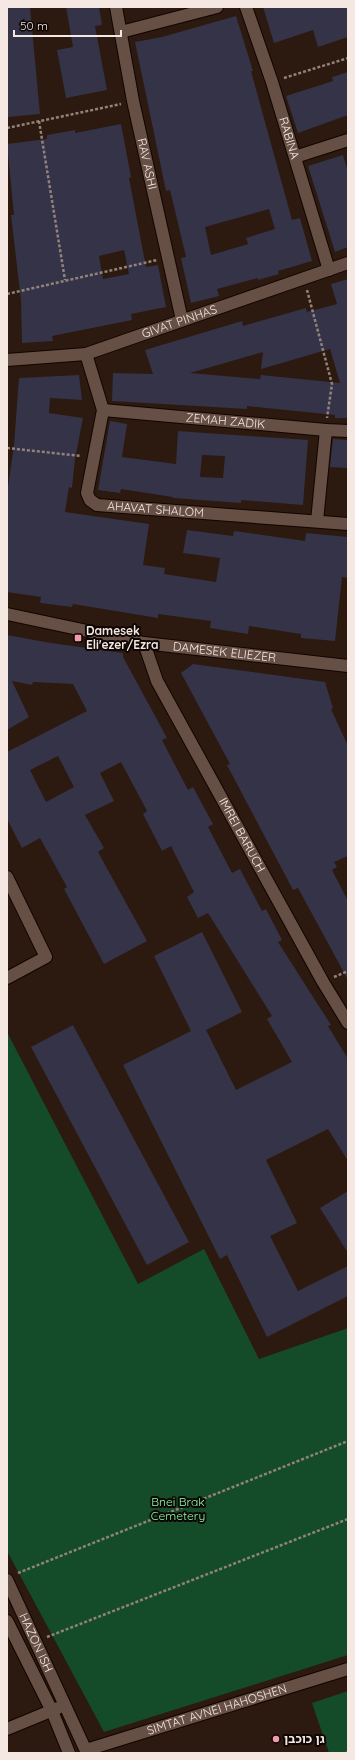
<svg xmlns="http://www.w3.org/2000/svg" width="355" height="1760" viewBox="0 0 355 1760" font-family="Quicksand,'Noto Sans Hebrew',sans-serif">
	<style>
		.green { fill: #144b29 }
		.building { fill: #353347; fill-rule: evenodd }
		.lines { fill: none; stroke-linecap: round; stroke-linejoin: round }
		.minor-casing { stroke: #130400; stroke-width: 14 }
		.path { stroke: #92827a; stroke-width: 2.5; stroke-dasharray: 3 2; stroke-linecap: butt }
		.minor { stroke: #665045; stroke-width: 12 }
		.poi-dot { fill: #f29aae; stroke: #0e0603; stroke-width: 1.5 }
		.labels { text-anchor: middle; stroke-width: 4; stroke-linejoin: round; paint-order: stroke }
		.street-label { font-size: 12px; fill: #f5e7e1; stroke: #0e0603 }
		.poi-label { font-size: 12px; font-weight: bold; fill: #f5e7e1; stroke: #0e0603; text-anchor: start }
		.park-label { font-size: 12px; fill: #87fcac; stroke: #0e0603 }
	</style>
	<rect width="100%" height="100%" fill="#2c190f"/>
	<g class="green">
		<polygon points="7,1032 138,1284 204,1249 259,1359 348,1328 348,1655 104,1732 7,1551"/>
		<polygon points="348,1691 348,1753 329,1753 312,1703"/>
	</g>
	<g class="building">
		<polygon points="7,7 30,7 40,114 8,117"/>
		<polygon points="66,7 99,7 102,25 95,26 107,90 66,98 57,50 73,47"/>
		<polygon points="263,7 348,7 348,37 318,47 313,30 274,43"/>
		<path d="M236,16L253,71H251L292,220L300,218L312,261L278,271L279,274L258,280V278L217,289L219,296L191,303L181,258L186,257L170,190L166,191L135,42L162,37ZM269,209L275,229L246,238L248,244L211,255L205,227Z"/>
		<polygon points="348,72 348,115 298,133 286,96 333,81 332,77"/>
		<path d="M121,124L131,177L129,178L146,267L158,265L166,307L131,314L132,320L52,336L53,341L22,343L21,300L11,215H14L7,144L47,139V135L75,130V133ZM124,250L129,274L103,279L99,256Z"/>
		<polygon points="343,155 348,172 348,247 335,252 308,166"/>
		<path d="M348,279V418H335V415L247,406V409L112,401L113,373L153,374L145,350L242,321L243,326L306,308L307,312L337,304L331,284ZM330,349L340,383L261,375L260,379L190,373L263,352L261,369Z"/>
		<polygon points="79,375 82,400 50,398 49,413 83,418 75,459 72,488 69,487 65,512 149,524 143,565 165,568 164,574 216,582 220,558 183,553 187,530 233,536 234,531 305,541 306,533 348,537 348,578 342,577 335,641 301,638 301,634 249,626 248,634 210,628 211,621 158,614 158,618 73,604 72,607 40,603 41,597 7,592 7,494 14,445 19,378"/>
		<path d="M110,421L127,424L122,457L176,464L178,431L308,440L303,505L241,500V503L173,498V497L121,489L120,493L98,490ZM202,455L225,456L223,478L200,477Z"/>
		<polygon points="333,439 348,440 348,468 330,467"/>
		<path d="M7,635L51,643L123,653V657L167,738L162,740L188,790L193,787L213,824L208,827L232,873L240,869L262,911L266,909L282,940L278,942L331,1025L328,1026L348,1059V1161L328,1129L266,1160L297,1223L270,1236L298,1291L348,1266V1296L267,1337L227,1255L220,1259L123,1065L191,1031L154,956L202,932L242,1012L206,1030L236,1090L292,1062L267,1019L272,1016L208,913L198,918L187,897L194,892L171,846L162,851L143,814L147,811L121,762L100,773L114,801L85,815L104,848L98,852L147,941L104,964L64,889L67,887L40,838L22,848L7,819V752L87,711L73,684L33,682L32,685L12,681L29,717L7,730ZM58,756L74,787L46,802L30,770Z"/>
		<polygon points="193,664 325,682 333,708 331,709 348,746 348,856 334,862 337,867 332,870 348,901 348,980 298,888 293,890 227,765 230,764 181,673"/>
		<polygon points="73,1025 189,1242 147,1265 31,1047"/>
		<polygon points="348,1191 348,1253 320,1208"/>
	</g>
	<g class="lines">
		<g class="minor-casing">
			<g id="minor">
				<path id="s1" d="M116,7L133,101L182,320"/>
				<path id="s2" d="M246,7L272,82L329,270"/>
				<polyline points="121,32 217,7"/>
				<polyline points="295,157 348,140"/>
				<path id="s3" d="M86,354L103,410L87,493L90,500L97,505L348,524"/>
				<path id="s4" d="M7,360L86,354L348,263"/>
				<path id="s5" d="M103,410L326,430L348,431"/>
				<polyline points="317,521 326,430"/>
				<path id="s6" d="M7,614L144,643L348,666"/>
				<path id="s7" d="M144,643L157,681L323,982L348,1023"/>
				<polyline points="7,877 46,957 7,978"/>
				<path id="s8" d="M7,1580L87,1753"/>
				<polyline points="7,1621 52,1711 69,1753"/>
				<polyline points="7,1729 58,1708"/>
				<path id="s9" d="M86,1750L348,1669"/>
			</g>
		</g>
		<g class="path">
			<polyline points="284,78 348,58"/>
			<polyline points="39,121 65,280"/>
			<polyline points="7,128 121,104"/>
			<polyline points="307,290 332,384 327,418"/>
			<polyline points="7,294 157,260"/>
			<polyline points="7,448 81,456"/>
			<polyline points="334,977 348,971"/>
			<polyline points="18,1573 348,1441"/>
			<polyline points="47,1637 348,1519"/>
			<polyline points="346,1753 348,1752"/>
		</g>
		<use href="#minor" class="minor"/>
	</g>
	<g class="poi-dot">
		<rect x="74" y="634" width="8" height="8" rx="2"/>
		<circle cx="276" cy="1739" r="4"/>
	</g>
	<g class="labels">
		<g class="street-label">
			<text dy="4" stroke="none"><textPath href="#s2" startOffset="138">RABINA</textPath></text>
			<text dy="4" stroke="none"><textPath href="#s1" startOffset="160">RAV ASHI</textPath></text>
			<text dy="4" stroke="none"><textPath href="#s4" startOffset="178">GIVAT PINHAS</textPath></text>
			<text dy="4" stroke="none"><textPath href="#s5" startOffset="123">ZEMAH ZADIK</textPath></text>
			<text dy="4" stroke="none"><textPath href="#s3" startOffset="218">AHAVAT SHALOM</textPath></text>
			<text dy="4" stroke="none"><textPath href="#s6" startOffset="221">DAMESEK ELIEZER</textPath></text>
			<text dy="4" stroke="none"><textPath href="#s7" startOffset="216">IMREI BARUCH</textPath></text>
			<text dy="4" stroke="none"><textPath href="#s8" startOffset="69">HAZON ISH</textPath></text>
			<text dy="4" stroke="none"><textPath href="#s9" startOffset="137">SIMTAT AVNEI HAHOSHEN</textPath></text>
		</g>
		<g class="poi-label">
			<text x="86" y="635">Damesek<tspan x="86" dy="14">Eli'ezer/Ezra</tspan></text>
			<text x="284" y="1743">גן כוכבן</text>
		</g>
		<g class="park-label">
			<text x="178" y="1506">Bnei Brak<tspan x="178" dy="14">Cemetery</tspan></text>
		</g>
	</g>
	<rect width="355" height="1760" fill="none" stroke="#f5e7e1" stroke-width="16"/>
	<path d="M14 30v6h107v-6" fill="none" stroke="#f5e7e1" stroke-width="2"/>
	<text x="20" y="30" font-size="12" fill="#f5e7e1" stroke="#0e0603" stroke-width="3" paint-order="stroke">50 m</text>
</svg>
